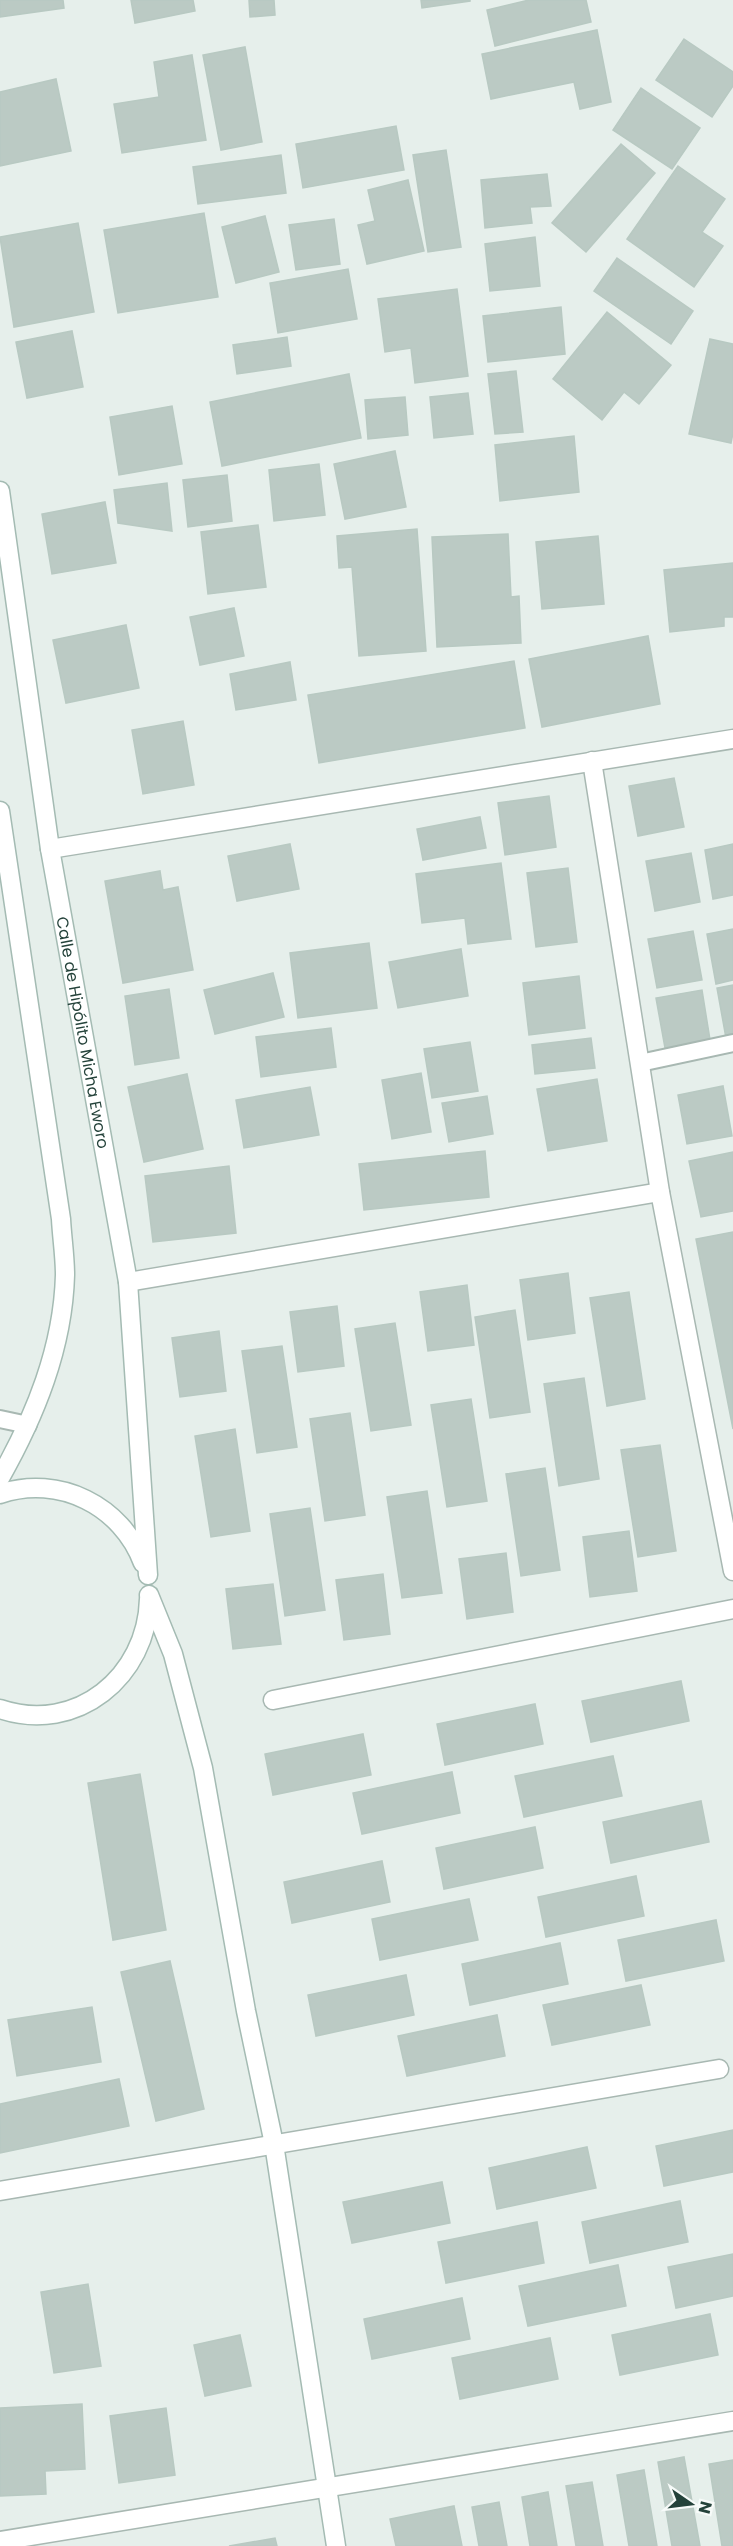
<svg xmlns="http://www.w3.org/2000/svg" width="733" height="2546" viewBox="0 0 733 2546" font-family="Poppins,sans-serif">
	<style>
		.building { fill: #bbcac4; stroke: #b8c9c2; stroke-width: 1.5 }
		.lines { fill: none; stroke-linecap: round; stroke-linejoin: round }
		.lane-casing { stroke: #a8b8b2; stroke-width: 20 }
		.street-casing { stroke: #a8b8b2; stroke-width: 21 }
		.secondary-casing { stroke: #a4bbb3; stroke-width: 21 }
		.lane { stroke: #fff; stroke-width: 16 }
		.street { stroke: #fff; stroke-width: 18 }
		.secondary { stroke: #fff; stroke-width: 18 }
		.labels { text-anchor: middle; stroke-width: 5; stroke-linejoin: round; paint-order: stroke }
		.street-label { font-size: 16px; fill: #24423a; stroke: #f7fbf9 }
	</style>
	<rect width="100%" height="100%" fill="#e6efeb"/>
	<g class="building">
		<polygon points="0,0 63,0 64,8 0,17"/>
		<polygon points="131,0 193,0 195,11 135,23"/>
		<polygon points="249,0 274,0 275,15 250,17"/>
		<polygon points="421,0 470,0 470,1 422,8"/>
		<polygon points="529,0 586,0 591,22 495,46 487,10"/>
		<polygon points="597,30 611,102 580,109 574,82 491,99 482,54"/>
		<polygon points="684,39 733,72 733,86 712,117 656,80"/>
		<polygon points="245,47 262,142 221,150 203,55"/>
		<polygon points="192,55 206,140 122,153 114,104 159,97 154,62"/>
		<polygon points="56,79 71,151 0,166 0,92"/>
		<polygon points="641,88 700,128 672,169 613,130"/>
		<polygon points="396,126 404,170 303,188 296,144"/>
		<polygon points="621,144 655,173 586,252 552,223"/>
		<polygon points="446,150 461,247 428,252 413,155"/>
		<polygon points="281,155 286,193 198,204 193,167"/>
		<polygon points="678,166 725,199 702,232 723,246 694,287 627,239"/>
		<polygon points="547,174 551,206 530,207 532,223 485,228 481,180"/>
		<polygon points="408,180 424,251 367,264 358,225 375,221 368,190"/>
		<polygon points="204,213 218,297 118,313 104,230"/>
		<polygon points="265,216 279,272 236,283 222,227"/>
		<polygon points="334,219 340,264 296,270 289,225"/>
		<polygon points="78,223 94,312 14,327 0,237"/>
		<polygon points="535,237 540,286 490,291 485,244"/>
		<polygon points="617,258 693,311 671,344 594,291"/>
		<polygon points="348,269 357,319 278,333 270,283"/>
		<polygon points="457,289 468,376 415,383 411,348 385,352 378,299"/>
		<polygon points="561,307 565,354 488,362 483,316"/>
		<polygon points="607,312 671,365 639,404 624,392 602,420 553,379"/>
		<polygon points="72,331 83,387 27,398 16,342"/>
		<polygon points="287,337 291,366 237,374 233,345"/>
		<polygon points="710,339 733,344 733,433 731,443 689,434"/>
		<polygon points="516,371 523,432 495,434 488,374"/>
		<polygon points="349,374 361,438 222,466 210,402"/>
		<polygon points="468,393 473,434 434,438 430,397"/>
		<polygon points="405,397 408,435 368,439 365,400"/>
		<polygon points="172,406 182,464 119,475 110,417"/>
		<polygon points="574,436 579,492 500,501 495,445"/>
		<polygon points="395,451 406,507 345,519 334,464"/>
		<polygon points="319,464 325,515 274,521 269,470"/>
		<polygon points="227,475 232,521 188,527 183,480"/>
		<polygon points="167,483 172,531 118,523 114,490"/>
		<polygon points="105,502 116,563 52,574 42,514"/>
		<polygon points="258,525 266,587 208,594 201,532"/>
		<polygon points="417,529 426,651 359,656 352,567 339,568 337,536"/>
		<polygon points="508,534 511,597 519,596 521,643 437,647 432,537"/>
		<polygon points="598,536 604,604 542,609 536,542"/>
		<polygon points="733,563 733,617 724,617 724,626 670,632 664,570"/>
		<polygon points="234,608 244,656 200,665 190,617"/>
		<polygon points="126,625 139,688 66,703 53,640"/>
		<polygon points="648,636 660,704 542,727 529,659"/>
		<polygon points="514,661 525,728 319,763 308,695"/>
		<polygon points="290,662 296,700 236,710 230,674"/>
		<polygon points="183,721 194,785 143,794 132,730"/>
		<polygon points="674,778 684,827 638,836 629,786"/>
		<polygon points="549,796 556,847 505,855 498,803"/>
		<polygon points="480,817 486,848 423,860 417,829"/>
		<polygon points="290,844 299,889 237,901 228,856"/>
		<polygon points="733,844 733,895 713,899 705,850"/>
		<polygon points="691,853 700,902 655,911 646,861"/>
		<polygon points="501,863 511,939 468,944 465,918 422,923 416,874"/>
		<polygon points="568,868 577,942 536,947 527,873"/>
		<polygon points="160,871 163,890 178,887 193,970 123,983 105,881"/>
		<polygon points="733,929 733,980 716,984 707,934"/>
		<polygon points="693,931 702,980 657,988 648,939"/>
		<polygon points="369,943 377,1008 298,1018 290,953"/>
		<polygon points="461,949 468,996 398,1008 389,962"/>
		<polygon points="273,973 284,1017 215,1034 204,990"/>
		<polygon points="579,976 585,1028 529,1035 523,983"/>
		<polygon points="733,985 733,1036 726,1038 717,988"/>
		<polygon points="169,989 179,1058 135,1065 125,996"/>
		<polygon points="702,990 710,1040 665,1048 656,998"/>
		<polygon points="331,1028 336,1067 261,1077 256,1037"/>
		<polygon points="591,1038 595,1068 535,1074 532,1045"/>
		<polygon points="470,1042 478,1091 432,1098 424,1049"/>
		<polygon points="421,1073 431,1132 392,1139 382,1080"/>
		<polygon points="187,1074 203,1149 144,1162 128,1087"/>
		<polygon points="597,1079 607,1141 548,1151 537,1089"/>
		<polygon points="723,1086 732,1136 687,1144 678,1095"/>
		<polygon points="310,1087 319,1135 244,1148 236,1100"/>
		<polygon points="487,1096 493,1134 449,1142 442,1103"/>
		<polygon points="485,1151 489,1197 364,1210 359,1164"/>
		<polygon points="733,1152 733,1211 701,1217 689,1161"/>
		<polygon points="229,1166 236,1233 153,1242 145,1176"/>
		<polygon points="733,1232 733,1429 696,1239"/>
		<polygon points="568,1273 575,1333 528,1340 520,1280"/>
		<polygon points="467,1285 474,1345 428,1351 420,1292"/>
		<polygon points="629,1292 645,1399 607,1406 590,1298"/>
		<polygon points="337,1306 344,1366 298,1372 290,1312"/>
		<polygon points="515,1310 530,1412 490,1418 475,1317"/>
		<polygon points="395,1323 411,1425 371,1431 355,1329"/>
		<polygon points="219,1331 226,1391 180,1397 172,1338"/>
		<polygon points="282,1346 297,1447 257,1453 242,1351"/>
		<polygon points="584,1378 599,1479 559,1486 544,1384"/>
		<polygon points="471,1399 487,1501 447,1507 431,1405"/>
		<polygon points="350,1413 365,1515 325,1521 310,1419"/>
		<polygon points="235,1429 250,1531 211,1537 195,1436"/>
		<polygon points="660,1445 676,1551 638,1557 621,1450"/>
		<polygon points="545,1468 560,1570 521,1576 506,1474"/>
		<polygon points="427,1491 442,1593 402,1598 387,1497"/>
		<polygon points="310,1508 325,1610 285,1616 270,1514"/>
		<polygon points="629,1531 637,1591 590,1597 583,1537"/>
		<polygon points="506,1553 513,1612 467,1619 459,1559"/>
		<polygon points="383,1574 390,1634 344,1640 336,1580"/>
		<polygon points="273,1584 281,1644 233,1649 226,1589"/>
		<polygon points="681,1681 689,1721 591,1742 582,1701"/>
		<polygon points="535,1704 543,1744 445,1765 437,1724"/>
		<polygon points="363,1734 371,1775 273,1795 265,1754"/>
		<polygon points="613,1756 622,1796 524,1817 515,1776"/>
		<polygon points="452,1772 460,1813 362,1834 353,1793"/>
		<polygon points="140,1774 166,1930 113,1940 88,1783"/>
		<polygon points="701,1801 709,1842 611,1863 603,1822"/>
		<polygon points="535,1827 543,1868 444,1889 436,1848"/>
		<polygon points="382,1861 390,1902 292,1923 284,1882"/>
		<polygon points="636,1876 644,1916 546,1937 538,1897"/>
		<polygon points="469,1899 478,1940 380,1960 372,1919"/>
		<polygon points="716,1920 724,1961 626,1981 618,1940"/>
		<polygon points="560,1943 568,1984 470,2005 462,1964"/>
		<polygon points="170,1961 204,2109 156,2121 121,1972"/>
		<polygon points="406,1975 414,2015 316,2036 308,1995"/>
		<polygon points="641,1985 650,2025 552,2045 543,2005"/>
		<polygon points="92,2007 101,2062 17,2076 8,2020"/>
		<polygon points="497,2015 505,2056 407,2076 398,2036"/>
		<polygon points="119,2079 129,2126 0,2153 0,2104"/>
		<polygon points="733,2130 733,2172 664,2186 656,2146"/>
		<polygon points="587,2147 596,2188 497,2209 489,2168"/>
		<polygon points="442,2182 450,2223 352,2243 343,2202"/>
		<polygon points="680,2201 688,2242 590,2263 582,2222"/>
		<polygon points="537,2222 544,2263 446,2283 438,2242"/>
		<polygon points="733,2254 733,2296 676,2308 668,2267"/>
		<polygon points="618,2265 626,2306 528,2326 519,2286"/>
		<polygon points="88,2284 101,2366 54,2373 41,2292"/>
		<polygon points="462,2298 470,2339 372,2359 364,2319"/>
		<polygon points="710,2314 718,2355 620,2375 612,2335"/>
		<polygon points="240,2335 251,2386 205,2396 194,2345"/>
		<polygon points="550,2338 558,2379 460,2399 452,2358"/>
		<polygon points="82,2404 85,2469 45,2471 46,2494 0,2496 0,2408"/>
		<polygon points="166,2408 175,2475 119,2483 110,2416"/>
		<polygon points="684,2457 700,2546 672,2546 658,2462"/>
		<polygon points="733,2460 733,2546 722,2546 709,2464"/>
		<polygon points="644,2470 657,2546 629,2546 617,2475"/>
		<polygon points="592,2482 603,2546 576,2546 566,2486"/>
		<polygon points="548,2492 557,2546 530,2546 522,2497"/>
		<polygon points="499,2502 507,2546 479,2546 472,2507"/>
		<polygon points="454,2506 462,2546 396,2546 390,2519"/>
		<polygon points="275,2538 277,2546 229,2546"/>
	</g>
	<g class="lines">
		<g class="lane-casing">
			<g id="lane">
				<polyline points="640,1063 733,1043"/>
				<polyline points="0,1419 28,1425"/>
			</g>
		</g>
		<g class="street-casing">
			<g id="street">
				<polyline points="592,761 660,1192 733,1571"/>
				<polyline points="50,849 733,739"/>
				<polyline points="128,1282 660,1192"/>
				<polyline points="273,1700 733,1609"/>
				<polyline points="0,2191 719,2069"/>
				<polyline points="0,2541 733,2421"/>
			</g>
		</g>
		<g class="secondary-casing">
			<g id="secondary">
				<path id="s1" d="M0,491L50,849L128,1282L148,1575"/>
				<path d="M0,811L61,1219C62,1238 65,1256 65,1275C63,1348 35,1416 0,1478"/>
				<path d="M0,1494C59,1474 122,1506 143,1563"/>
				<polyline points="149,1595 173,1654 203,1768 246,2011 274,2144 336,2546"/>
				<path d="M0,1709C77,1735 147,1676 149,1599"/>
			</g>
		</g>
		<use href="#lane" class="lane"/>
		<use href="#street" class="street"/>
		<use href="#secondary" class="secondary"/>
	</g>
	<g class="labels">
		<g class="street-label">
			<text dy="6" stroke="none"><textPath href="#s1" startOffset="548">Calle de Hipólito Micha Eworo</textPath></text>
		</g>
	</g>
	<g transform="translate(691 2504) rotate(104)" stroke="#f7fbf9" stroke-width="4.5" paint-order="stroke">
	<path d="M0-4.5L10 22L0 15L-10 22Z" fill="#24423a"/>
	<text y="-9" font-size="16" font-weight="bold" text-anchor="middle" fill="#24423a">N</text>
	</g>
</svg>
